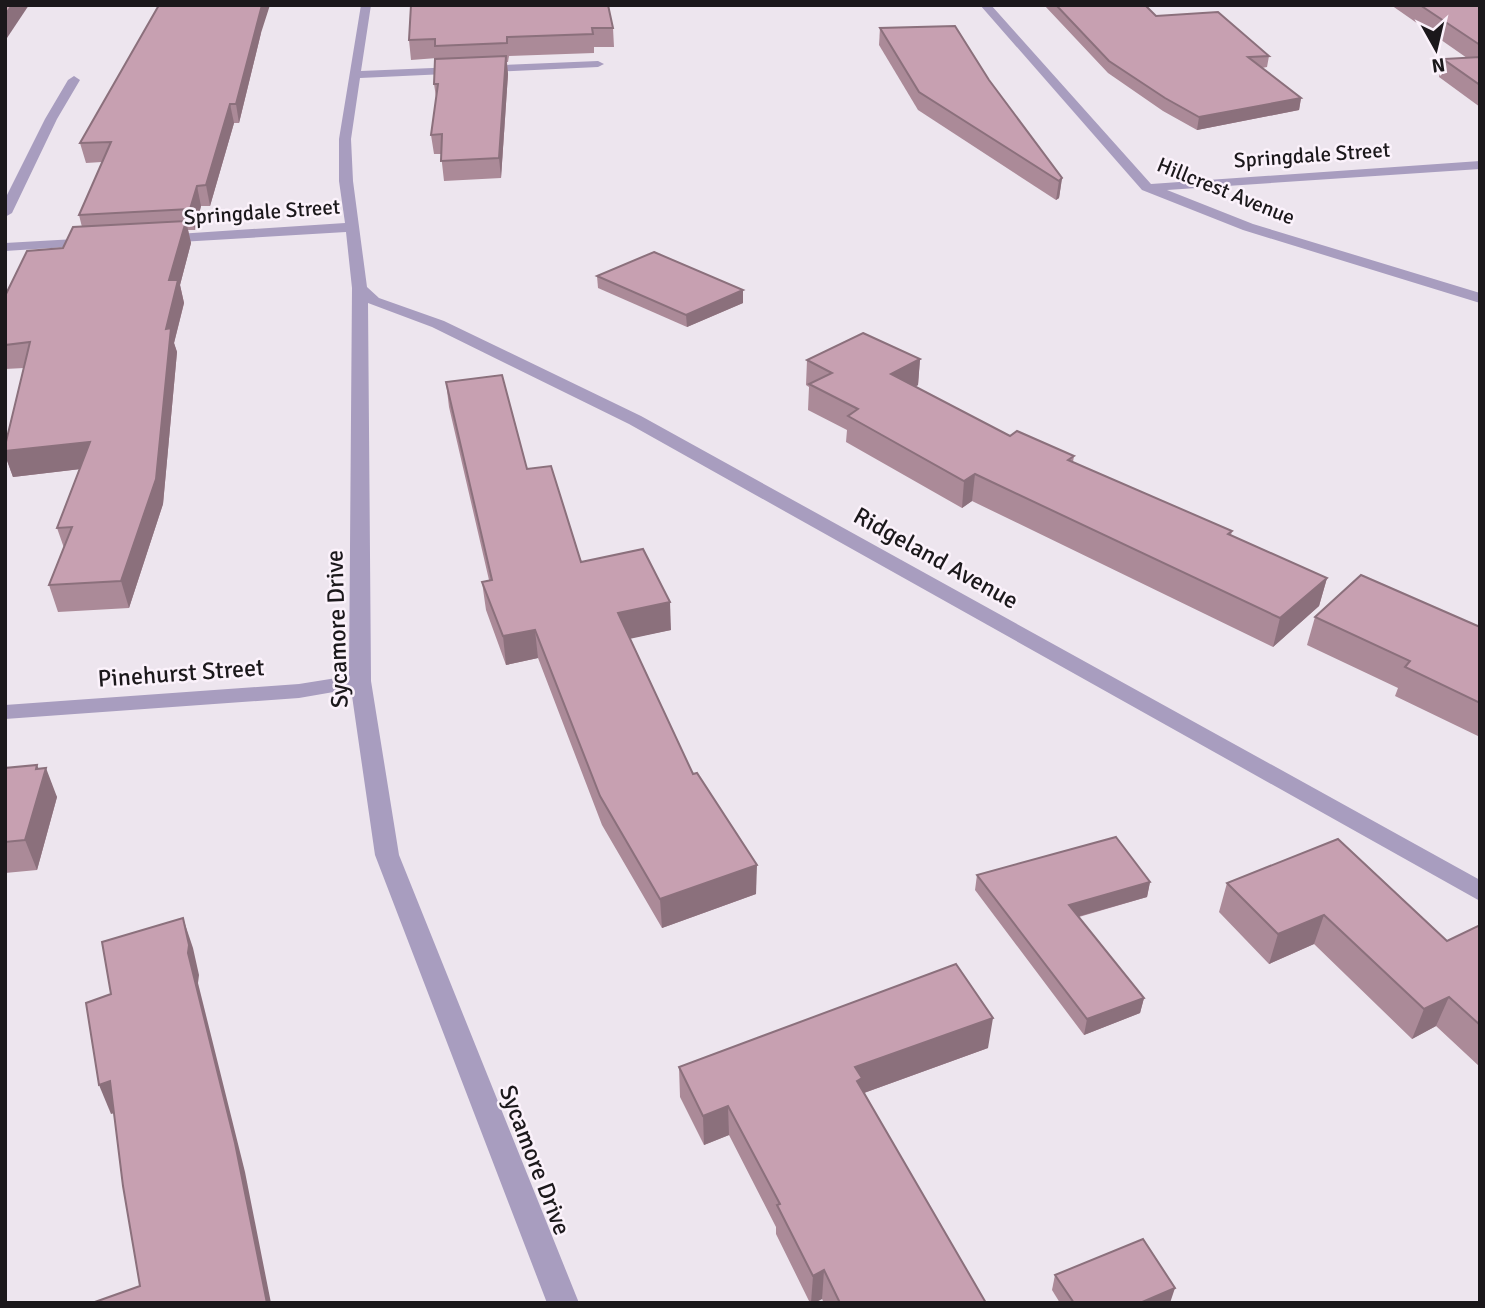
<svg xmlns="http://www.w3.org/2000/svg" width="1485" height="1308" viewBox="0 0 1485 1308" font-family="Signika,sans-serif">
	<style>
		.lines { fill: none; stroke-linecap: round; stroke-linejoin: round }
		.minor { fill: #a89dbf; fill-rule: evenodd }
		.wall { fill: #ab8a98 }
		.shaded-wall { fill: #8b707c }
		.building { fill: #c7a0b1; stroke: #8b707c; stroke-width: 2 }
		.labels { text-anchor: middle; stroke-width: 5; stroke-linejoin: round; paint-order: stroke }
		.far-street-label { font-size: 21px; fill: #1b181b; stroke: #fbf2fb }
		.street-label { font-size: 24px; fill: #1b181b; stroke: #fbf2fb }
	</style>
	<rect width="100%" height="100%" fill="#ede5ee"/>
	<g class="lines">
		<g class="minor">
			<polygon points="361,5 371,5 361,71 598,61 604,64 598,67 360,78 351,139 353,181 367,287 379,298 444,321 641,416 1480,880 1480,901 629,424 432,327 368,303 371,681 399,855 579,1303 547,1303 375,855 351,689 299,698 5,719 5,705 299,684 349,676 352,288 346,232 163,243 156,239 163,235 345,223 339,181 339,139"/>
			<polygon points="980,5 991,5 1151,184 1480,161 1480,169 1167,190 1253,224 1480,293 1480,303 1243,230 1142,190"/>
			<polygon points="74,76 80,80 57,119 12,213 5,217 5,199 45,119 68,80"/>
			<polygon points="93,238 100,242 98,245 5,251 5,243"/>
		</g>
	</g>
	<g class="wall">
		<polygon points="411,5 613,28 614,47 594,47 594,53 509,56 508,62 507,62 508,74 501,178 444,181 441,154 434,154 431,135 436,97 434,84 437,58 411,60 409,40"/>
		<polygon points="1044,5 1145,5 1156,16 1269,56 1267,67 1262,68 1301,98 1299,110 1197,130 1163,111 1108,73"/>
		<polygon points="1391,5 1480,5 1480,107 1439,77 1443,59 1467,58"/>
		<polygon points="880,28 1062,178 1059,198 1056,200 918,110 879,45"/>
		<polygon points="261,33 239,123 234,123 210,206 201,206 195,230 188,230 191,243 180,285 184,303 174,343 177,352 163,504 129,608 58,612 49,585 64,548 57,528 80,469 13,477 5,455 5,446 24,368 5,369 5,296 63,248 82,227 79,215 102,162 86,163 80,143"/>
		<polygon points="597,276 743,303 687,327 598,288"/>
		<polygon points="920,359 918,385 915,387 1010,436 1074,456 1073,462 1232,531 1231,535 1327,578 1319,606 1273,647 972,501 962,508 846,442 847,430 808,410 809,387 806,385 807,360"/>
		<polygon points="446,382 527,469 581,562 671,630 630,638 693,774 756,894 662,928 602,825 538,658 506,665 486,610 482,582 489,580 449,407"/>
		<polygon points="1315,617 1480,627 1480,737 1395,696 1398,688 1307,645"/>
		<polygon points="5,768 39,768 57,797 37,870 5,873"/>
		<polygon points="977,875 1150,882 1147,897 1079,917 1144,998 1140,1013 1084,1035 975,890"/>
		<polygon points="1227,883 1447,941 1480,925 1480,1067 1436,1026 1412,1039 1314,944 1269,964 1219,912"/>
		<polygon points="988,1048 864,1093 986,1303 824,1303 822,1299 814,1303 810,1303 776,1234 776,1227 729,1135 704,1145 680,1097 679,1067"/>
		<polygon points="1055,1275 1170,1302 1060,1303 1052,1290"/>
	</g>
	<g class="shaded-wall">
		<polygon points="12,5 29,5 5,41 5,15"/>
		<polygon points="262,5 270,5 261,33 239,123 236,104"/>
		<polygon points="506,56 508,74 501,178 499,158"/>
		<polygon points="1301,98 1299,110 1197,130 1199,117"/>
		<polygon points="230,104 234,123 210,206 206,185"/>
		<polygon points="1062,178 1059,198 1056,200 1059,181"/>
		<polygon points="197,186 201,206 195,230 190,209"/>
		<polygon points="186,221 191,243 180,285 184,303 174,343 177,352 163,504 129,608 121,581 166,329 169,280"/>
		<polygon points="743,290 743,303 687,327 686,315"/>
		<polygon points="920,359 918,385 889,400 891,374"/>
		<polygon points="90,442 98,467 13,477 5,455 5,451"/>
		<polygon points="975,474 972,501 962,508 964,481"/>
		<polygon points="1327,578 1319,606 1273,647 1280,618"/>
		<polygon points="670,602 671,630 620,641 618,613"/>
		<polygon points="535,630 538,658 506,665 503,636"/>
		<polygon points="37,765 43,780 46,768 57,797 37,870 25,840"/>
		<polygon points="757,865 756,894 662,928 660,899"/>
		<polygon points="1150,882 1147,897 1066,920 1069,905"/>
		<polygon points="1324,915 1314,944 1269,964 1278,934"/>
		<polygon points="183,918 193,948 199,975 198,983 245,1172 271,1303 267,1303 188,953"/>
		<polygon points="1449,997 1436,1026 1412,1039 1424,1009"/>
		<polygon points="1144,998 1140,1013 1084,1035 1087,1019"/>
		<polygon points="993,1018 988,1048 861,1094 860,1108 855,1067"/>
		<polygon points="110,1081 122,1111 111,1114 99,1085"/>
		<polygon points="728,1106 729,1135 704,1145 703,1116"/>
		<polygon points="824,1270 822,1299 814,1303 811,1303 813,1276"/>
		<polygon points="1175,1288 1170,1303 1140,1303"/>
	</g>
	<g class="building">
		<polygon points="5,5 12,5 5,15"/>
		<polygon points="159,5 262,5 236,104 230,104 206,185 197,186 190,209 79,215 111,142 80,143"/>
		<polygon points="411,5 608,5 613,28 592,28 593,34 507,37 507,43 435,46 435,39 409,40"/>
		<polygon points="1056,5 1145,5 1156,16 1218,12 1269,56 1248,57 1301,98 1199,117 1165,98 1109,61"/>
		<polygon points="1420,5 1480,5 1480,45"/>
		<polygon points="955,26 989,80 1062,178 1059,181 919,92 880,28"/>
		<polygon points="506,56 499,158 441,161 442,134 431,135 438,84 434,84 435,59"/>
		<polygon points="1480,57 1480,85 1443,59"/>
		<polygon points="186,221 169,280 178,280 166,329 171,328 156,479 121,581 49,585 72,527 57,528 90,442 5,451 5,446 30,342 5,345 5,296 27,251 63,248 73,227"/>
		<polygon points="654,252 743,290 686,315 597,276"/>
		<polygon points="863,333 920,359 891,374 1010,436 1017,431 1074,456 1068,460 1232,531 1228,534 1327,578 1280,618 975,474 964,481 848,416 858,409 809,384 832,373 807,360"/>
		<polygon points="502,375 527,469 551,466 581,562 643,549 670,602 618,613 693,774 697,773 757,865 660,899 600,796 535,630 503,636 482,582 492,580 446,382"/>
		<polygon points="1361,575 1480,627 1480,703 1405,667 1410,661 1315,617"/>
		<polygon points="37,765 36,769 46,768 25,840 5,842 5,768"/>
		<polygon points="1116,837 1150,882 1069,905 1144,998 1087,1019 977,875"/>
		<polygon points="1338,839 1447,941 1480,925 1480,1025 1449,997 1424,1009 1324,915 1278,934 1227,883"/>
		<polygon points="183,918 189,945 188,953 235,1143 267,1303 92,1303 140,1286 123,1186 110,1081 99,1085 86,1003 111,994 102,942"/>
		<polygon points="956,964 993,1018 855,1067 862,1078 857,1081 986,1303 840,1303 824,1270 813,1276 777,1205 780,1204 728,1106 703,1116 679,1067"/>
		<polygon points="1143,1239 1175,1288 1140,1303 1074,1303 1055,1275"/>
	</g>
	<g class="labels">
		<g class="far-street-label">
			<text transform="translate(1312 155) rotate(-4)" y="7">Springdale Street</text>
			<text transform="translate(1226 191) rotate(22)" y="7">Hillcrest Avenue</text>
			<text transform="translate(262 212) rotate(-4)" y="7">Springdale Street</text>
		</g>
		<g class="street-label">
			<text transform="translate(936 558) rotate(29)" y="8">Ridgeland Avenue</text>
			<text transform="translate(337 629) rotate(-92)" y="8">Sycamore Drive</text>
			<text transform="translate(181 673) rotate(-4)" y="8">Pinehurst Street</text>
			<text transform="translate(535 1160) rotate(69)" y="8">Sycamore Drive</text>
		</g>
	</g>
	<rect width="1485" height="1308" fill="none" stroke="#1b181b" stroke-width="14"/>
	<g transform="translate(1436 49) rotate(172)" stroke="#fbf2fb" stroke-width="5" paint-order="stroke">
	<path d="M0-5L12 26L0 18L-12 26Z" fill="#1b181b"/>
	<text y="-10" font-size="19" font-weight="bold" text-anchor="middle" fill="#1b181b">N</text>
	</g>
</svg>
